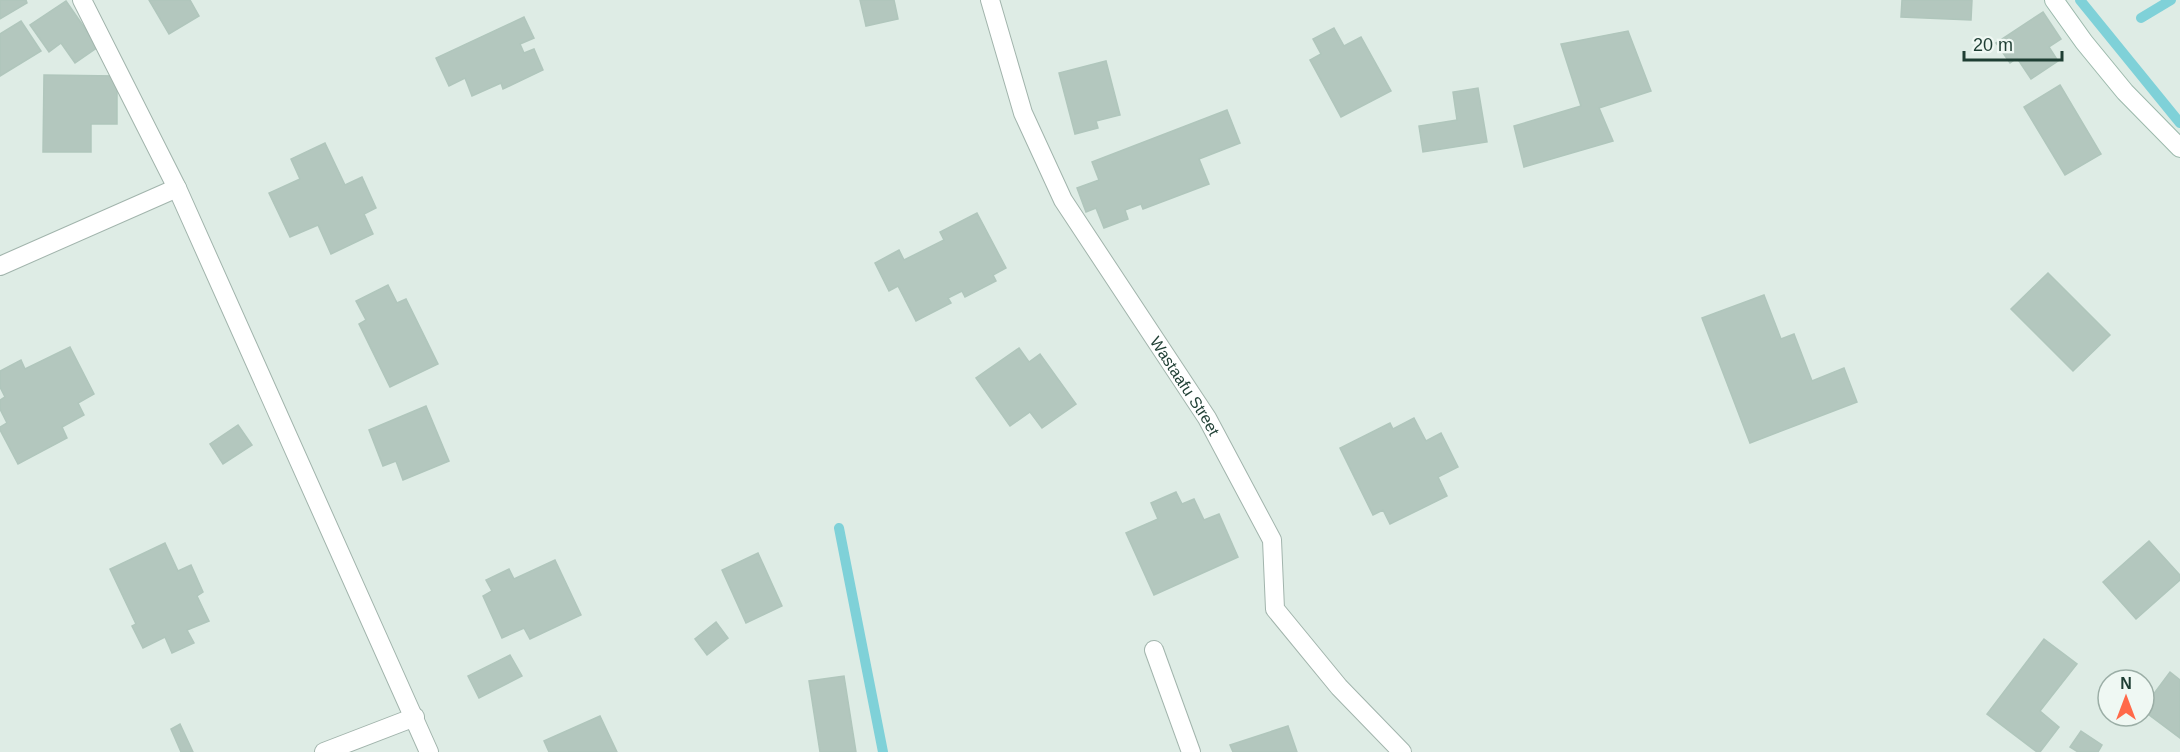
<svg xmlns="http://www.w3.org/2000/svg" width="2180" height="752" viewBox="0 0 2180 752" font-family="Helvetica,sans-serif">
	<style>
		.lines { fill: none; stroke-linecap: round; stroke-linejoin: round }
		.stream { stroke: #7fd1d8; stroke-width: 10 }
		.building { fill: #b3c7be; stroke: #b0c6bc; stroke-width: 1.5 }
		.street-casing { stroke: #a1b4ac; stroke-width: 20 }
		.secondary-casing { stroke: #9cb9ac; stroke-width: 20 }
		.street { stroke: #fff; stroke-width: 18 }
		.secondary { stroke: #fff; stroke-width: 18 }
		.labels { text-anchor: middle; stroke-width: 5; stroke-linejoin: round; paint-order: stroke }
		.street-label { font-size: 16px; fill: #1e3e33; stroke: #eff8f3 }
	</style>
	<rect width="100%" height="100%" fill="#deece5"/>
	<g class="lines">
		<g class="stream">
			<polyline points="2080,0 2180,123"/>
			<polyline points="2141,18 2171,0"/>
			<polyline points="839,528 883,752"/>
		</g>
	</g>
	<g class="building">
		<polygon points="0,0 26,0 27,3 0,19"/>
		<polygon points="149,0 190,0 199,16 169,34"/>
		<polygon points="860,0 894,0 898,19 866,26"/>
		<polygon points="1902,0 1972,0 1971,20 1901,17"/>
		<polygon points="66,1 98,47 75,63 61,43 49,52 30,25"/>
		<polygon points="2043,12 2061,39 2049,47 2058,61 2031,79 2017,58 2010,63 1996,43"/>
		<polygon points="524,17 534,38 520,44 524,53 534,49 543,70 503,89 501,83 472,96 465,78 449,86 436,58"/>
		<polygon points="21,21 41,51 0,76 0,34"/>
		<polygon points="1334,28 1344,46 1361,37 1391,91 1341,117 1310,60 1321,54 1313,39"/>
		<polygon points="1628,31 1651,91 1599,108 1613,141 1524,167 1514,126 1581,106 1561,44"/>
		<polygon points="1106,61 1120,115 1096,121 1098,128 1075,134 1059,73"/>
		<polygon points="44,75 117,76 117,124 91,124 91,152 43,152"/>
		<polygon points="2060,85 2101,154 2065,175 2024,107"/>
		<polygon points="1478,88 1487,142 1423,152 1419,126 1457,120 1453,92"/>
		<polygon points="1227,110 1240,143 1199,159 1209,184 1143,209 1141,204 1125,210 1128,219 1104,228 1096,208 1086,212 1077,188 1099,180 1092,162"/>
		<polygon points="325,143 345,185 362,177 376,208 364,214 373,234 331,254 318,225 290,237 269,193 300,179 291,159"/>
		<polygon points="977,213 1006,268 993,275 996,281 965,297 962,291 948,298 951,303 916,321 898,286 889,291 875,263 899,250 904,260 944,240 940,232"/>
		<polygon points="2048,273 2110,335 2073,371 2011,309"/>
		<polygon points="388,285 397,303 406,299 438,364 390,387 359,324 366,320 356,301"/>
		<polygon points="1764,295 1781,339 1794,334 1812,381 1844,368 1857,402 1750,443 1702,318"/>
		<polygon points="70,347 94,394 78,403 84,415 62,427 67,438 18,464 0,430 0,427 7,423 0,409 0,400 5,397 0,387 0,371 21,360 25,369"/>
		<polygon points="1019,348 1029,362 1040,354 1076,404 1042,428 1030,412 1010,426 976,378"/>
		<polygon points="426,406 449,461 403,480 396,461 383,466 369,430"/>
		<polygon points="1414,418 1426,441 1441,433 1458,467 1438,477 1447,496 1390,524 1383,510 1373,515 1340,448 1390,423 1393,429"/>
		<polygon points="238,425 252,445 223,464 210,444"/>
		<polygon points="1176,492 1182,504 1194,499 1204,520 1219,514 1238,557 1154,595 1126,533 1158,519 1151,503"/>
		<polygon points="2149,541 2180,575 2180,580 2136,619 2103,582"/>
		<polygon points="165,543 178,571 191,565 203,592 197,596 209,621 187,630 194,643 172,653 165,637 143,648 132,626 136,624 110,569"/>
		<polygon points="758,553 782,606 746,623 722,570"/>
		<polygon points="555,560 581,615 530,639 524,628 502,638 483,596 492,591 486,580 509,569 514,579"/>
		<polygon points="716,622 728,638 707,655 695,639"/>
		<polygon points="2044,639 2077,664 2040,711 2059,727 2040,752 2037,752 1987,714"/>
		<polygon points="510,655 522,676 479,698 468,676"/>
		<polygon points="2170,672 2180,680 2180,738 2144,711 2144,707"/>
		<polygon points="844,676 856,752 820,752 809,681"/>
		<polygon points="600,716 617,752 549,752 544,741"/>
		<polygon points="180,724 193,752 181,752 171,729"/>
		<polygon points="1288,726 1297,752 1233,752 1230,745"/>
		<polygon points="2081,731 2102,745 2098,752 2078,752 2070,747"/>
	</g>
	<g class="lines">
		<g class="street-casing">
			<g id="street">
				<polyline points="82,0 177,188 429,752"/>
				<path id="s1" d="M990,0L1023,113L1063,200L1207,418L1272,540L1275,609L1339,687L1402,752"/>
				<polyline points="0,266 177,188"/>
				<polyline points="1154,650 1191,752"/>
				<polyline points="324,752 415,717"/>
			</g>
		</g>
		<g class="secondary-casing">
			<polyline id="secondary" points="2054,0 2084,42 2125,92 2180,148"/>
		</g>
		<use href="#street" class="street"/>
		<use href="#secondary" class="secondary"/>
	</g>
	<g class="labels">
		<g class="street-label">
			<text dy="6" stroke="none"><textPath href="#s1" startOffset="436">Wastaafu Street</textPath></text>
		</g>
	</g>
	<g transform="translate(2126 698)"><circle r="28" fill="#eff8f3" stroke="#9baea6" stroke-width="1.5"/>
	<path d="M0-4.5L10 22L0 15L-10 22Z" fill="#ff6949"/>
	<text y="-9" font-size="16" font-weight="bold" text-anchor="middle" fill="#1e3e33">N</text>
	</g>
	<path d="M1964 51v9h98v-9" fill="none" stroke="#1e3e33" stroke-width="3"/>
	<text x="1973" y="51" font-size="18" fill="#1e3e33" stroke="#eff8f3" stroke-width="4.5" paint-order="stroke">20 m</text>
</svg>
